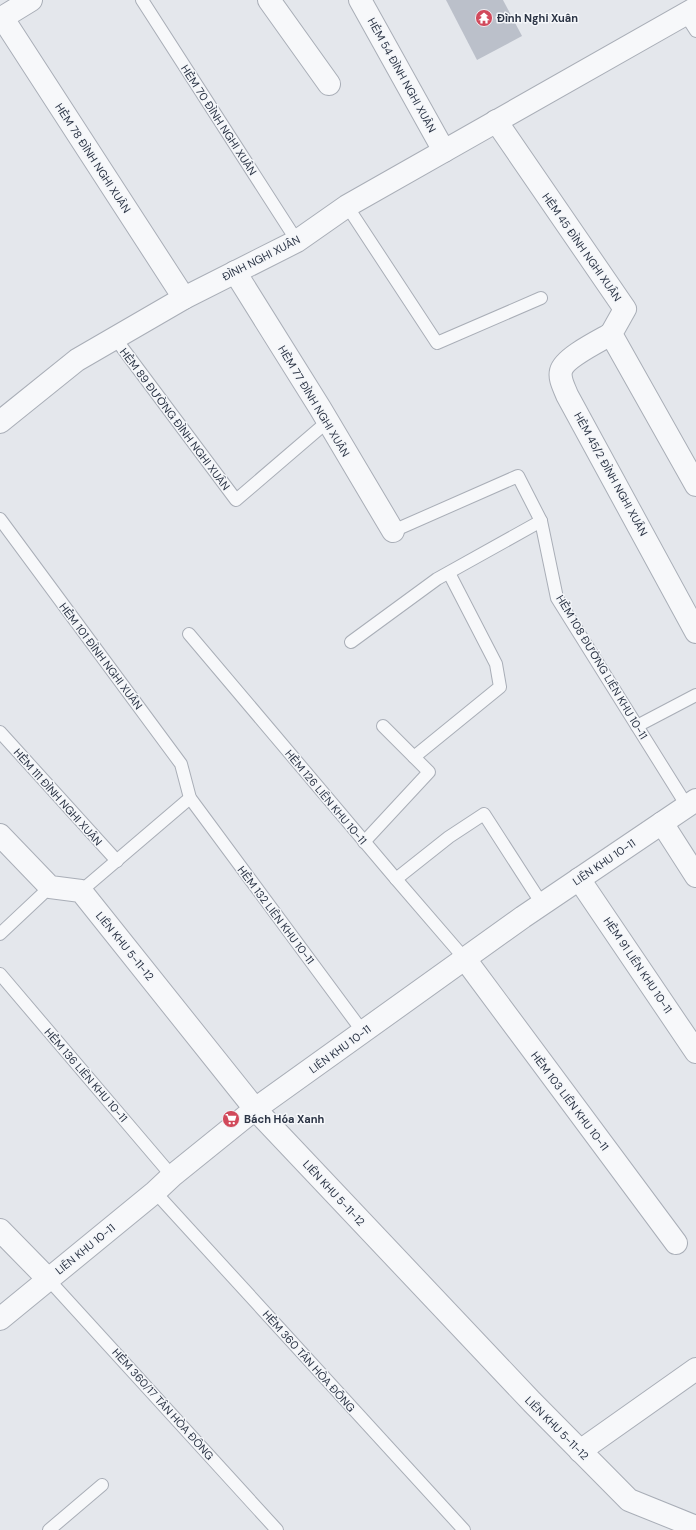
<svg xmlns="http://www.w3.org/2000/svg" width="696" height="1530" viewBox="0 0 696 1530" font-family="'DM Sans',sans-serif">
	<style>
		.building { fill: #bbc0ca }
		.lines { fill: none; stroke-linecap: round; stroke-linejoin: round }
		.lane-casing { stroke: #a9aeb7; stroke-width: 14 }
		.street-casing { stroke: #a9aeb7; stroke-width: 24 }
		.lane { stroke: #f7f8fa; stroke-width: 12 }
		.street { stroke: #f7f8fa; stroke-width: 22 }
		.labels { text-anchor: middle; stroke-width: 3; stroke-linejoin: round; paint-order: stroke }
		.poi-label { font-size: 11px; font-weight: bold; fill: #2b3445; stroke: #f4f6f9; text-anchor: start }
		.street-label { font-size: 11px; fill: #2b3445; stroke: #f4f6f9 }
	</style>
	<rect width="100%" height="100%" fill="#e4e7ec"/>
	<polygon class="building" points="446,0 503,0 522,36 477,60"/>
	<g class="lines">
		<g class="lane-casing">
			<g id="lane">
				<polyline points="142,0 297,241"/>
				<polyline points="685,14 696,31"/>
				<polyline points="347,206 437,343 541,298"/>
				<polyline points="115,338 236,500 327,422"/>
				<polyline points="0,519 181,764 190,798 363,1032"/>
				<polyline points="393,531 518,476 541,521 557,598 687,806"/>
				<polyline points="189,634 396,879 465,959"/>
				<polyline points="351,642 437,579 541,521"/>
				<polyline points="637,726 696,695"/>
				<polyline points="0,732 117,861"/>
				<polyline points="414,757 500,687 496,664 449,573"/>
				<polyline points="364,842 429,772 383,726"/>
				<polyline points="396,879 449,837 484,814 542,904"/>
				<polyline points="81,891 190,798"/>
				<polyline points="0,934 50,887"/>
				<polyline points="0,974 172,1176"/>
				<polyline points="155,1192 464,1530"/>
				<polyline points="48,1279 277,1530"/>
				<polyline points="49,1530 102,1485"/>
			</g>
		</g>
		<g class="street-casing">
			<g id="street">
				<polyline points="269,0 329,84"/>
				<polyline points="360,0 444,151"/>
				<polyline points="2,17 184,298"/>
				<polyline points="0,19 31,0"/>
				<polyline points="496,121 625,309 611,334 696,485"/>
				<polyline points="235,272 320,408 393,531"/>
				<path d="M611,334C599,341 564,358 561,371C559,379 564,387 567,395L696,632"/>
				<polyline points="0,422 77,360 184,298 297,241 347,206 696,8"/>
				<polyline points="662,823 696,876"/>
				<polyline points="0,835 50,887 81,891 255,1109 532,1402 629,1500 696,1527"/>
				<polyline points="579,879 696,1052"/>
				<polyline points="465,959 676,1243"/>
				<polyline points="0,1230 48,1279"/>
				<polyline points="0,1319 155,1192 172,1176 255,1109 523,917 696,800"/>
				<polyline points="580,1451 696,1369"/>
			</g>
		</g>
		<use href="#lane" class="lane"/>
		<use href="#street" class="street"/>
	</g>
	<defs>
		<g id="temple-disc" transform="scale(0.9)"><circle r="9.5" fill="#d1495b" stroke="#f4f6f9"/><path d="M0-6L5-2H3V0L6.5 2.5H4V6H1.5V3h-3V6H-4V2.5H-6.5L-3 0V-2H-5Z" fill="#fff"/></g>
		<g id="supermarket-disc" transform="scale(0.9)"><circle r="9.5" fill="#d1495b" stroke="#f4f6f9"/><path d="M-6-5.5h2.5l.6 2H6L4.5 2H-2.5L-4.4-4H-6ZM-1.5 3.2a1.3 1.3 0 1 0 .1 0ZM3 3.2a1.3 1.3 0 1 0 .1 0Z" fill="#fff"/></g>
	</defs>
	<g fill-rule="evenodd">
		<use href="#temple-disc" x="484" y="18"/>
		<use href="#supermarket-disc" x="231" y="1119"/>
	</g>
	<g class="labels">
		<g class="poi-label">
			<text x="497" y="22">Đình Nghi Xuân</text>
			<text x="244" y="1123">Bách Hóa Xanh</text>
		</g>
		<g class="street-label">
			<text transform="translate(402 75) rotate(61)" y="4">HẺM 54 ĐÌNH NGHI XUÂN</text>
			<text transform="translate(219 120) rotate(57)" y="4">HẺM 70 ĐÌNH NGHI XUÂN</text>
			<text transform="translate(93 158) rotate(57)" y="4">HẺM 78 ĐÌNH NGHI XUÂN</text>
			<text transform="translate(582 247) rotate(55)" y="4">HẺM 45 ĐÌNH NGHI XUÂN</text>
			<text transform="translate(261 258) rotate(-27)" y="4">ĐÌNH NGHI XUÂN</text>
			<text transform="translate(314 401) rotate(59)" y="4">HẺM 77 ĐÌNH NGHI XUÂN</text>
			<text transform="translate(175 419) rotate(53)" y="4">HẺM 89 ĐƯỜNG ĐÌNH NGHI XUÂN</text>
			<text transform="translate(611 474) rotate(61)" y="4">HẺM 45/2 ĐÌNH NGHI XUÂN</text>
			<text transform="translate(101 656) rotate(53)" y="4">HẺM 101 ĐÌNH NGHI XUÂN</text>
			<text transform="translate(602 667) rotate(59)" y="4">HẺM 108 ĐƯỜNG LIÊN KHU 10-11</text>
			<text transform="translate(58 797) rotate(48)" y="4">HẺM 111 ĐÌNH NGHI XUÂN</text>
			<text transform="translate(326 797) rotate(50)" y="4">HẺM 126 LIÊN KHU 10-11</text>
			<text transform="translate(604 862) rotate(-34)" y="4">LIÊN KHU 10-11</text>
			<text transform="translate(276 915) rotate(53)" y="4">HẺM 132 LIÊN KHU 10-11</text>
			<text transform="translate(125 946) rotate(51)" y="4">LIÊN KHU 5-11-12</text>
			<text transform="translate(638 965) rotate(56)" y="4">HẺM 91 LIÊN KHU 10-11</text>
			<text transform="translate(340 1049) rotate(-36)" y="4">LIÊN KHU 10-11</text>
			<text transform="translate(86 1075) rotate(49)" y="4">HẺM 136 LIÊN KHU 10-11</text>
			<text transform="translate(570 1101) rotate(53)" y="4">HẺM 103 LIÊN KHU 10-11</text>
			<text transform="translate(334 1193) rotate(47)" y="4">LIÊN KHU 5-11-12</text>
			<text transform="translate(85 1249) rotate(-39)" y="4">LIÊN KHU 10-11</text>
			<text transform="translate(309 1361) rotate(48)" y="4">HẺM 360 TÂN HÒA ĐÔNG</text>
			<text transform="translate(163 1404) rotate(48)" y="4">HẺM 360/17 TÂN HÒA ĐÔNG</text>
			<text transform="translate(557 1428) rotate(45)" y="4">LIÊN KHU 5-11-12</text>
		</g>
	</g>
</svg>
